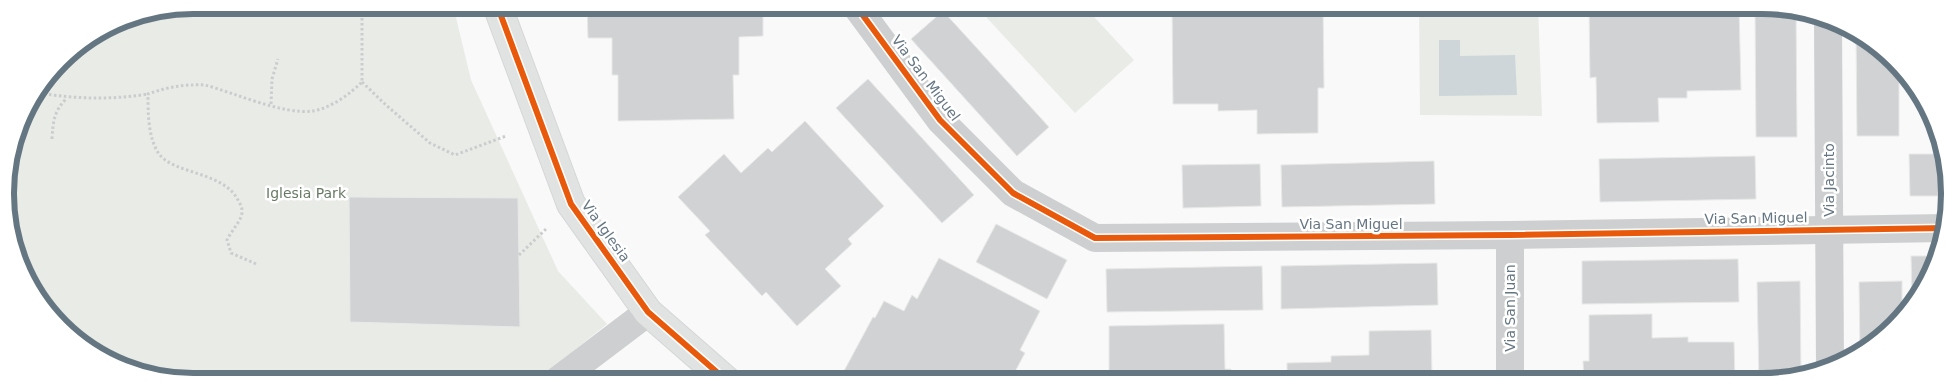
<svg xmlns="http://www.w3.org/2000/svg" width="1955" height="387" viewBox="0 0 1955 387" font-family="'DejaVu Sans',sans-serif">
	<style>
		.green { fill: #e8ebe6 }
		.water { fill: #ced6d9 }
		.building { fill: #d0d2d3; stroke: #e8e8e8 }
		.lines { fill: none; stroke-linecap: round; stroke-linejoin: round }
		.secondary-casing { stroke: #d5d6d7; stroke-width: 30 }
		.path { stroke: #cbcccd; stroke-width: 3; stroke-dasharray: 2.5 2.5; stroke-linecap: butt }
		.street { stroke: #cecfd0; stroke-width: 28 }
		.secondary { stroke: #e1e2e2; stroke-width: 28 }
		.cycleway-casing { stroke: #fff; stroke-width: 9 }
		.cycleway { stroke: #e8590c; stroke-width: 6 }
		.labels { text-anchor: middle; stroke-width: 5; stroke-linejoin: round; paint-order: stroke }
		.street-label { font-size: 14px; fill: #657683; stroke: #fff }
		.park-label { font-size: 14px; fill: #687a64; stroke: #fff }
		.rim { fill: none; stroke: #657683; stroke-width: 6 }
	</style>
	<rect width="100%" height="100%" fill="#f9f9f9"/>
	<g class="green">
		<polygon points="194,5 453,5 471,80 558,271 607,324 536,381 169,380 100,357 52,318 15,254 5,181 19,121 60,60 122,19"/>
		<polygon points="976,6 1084,6 1134,60 1075,113"/>
		<polygon points="1419,6 1538,6 1542,116 1420,115"/>
	</g>
	<polygon class="water" points="1439,40 1460,40 1460,56 1515,55 1517,95 1439,96"/>
	<g class="building">
		<polygon points="587,5 763,6 763,36 739,37 739,75 733,75 734,119 618,121 618,75 612,75 612,38 588,38"/>
		<polygon points="1172,6 1323,6 1324,88 1318,88 1318,133 1257,134 1257,110 1218,111 1218,104 1173,104"/>
		<polygon points="1589,6 1739,7 1741,90 1687,91 1687,98 1658,98 1659,122 1597,123 1596,77 1590,78"/>
		<polygon points="1755,7 1786,7 1796,10 1797,137 1756,137"/>
		<polygon points="943,11 1049,127 1017,156 911,39"/>
		<polygon points="1856,31 1899,68 1899,136 1857,136"/>
		<polygon points="868,79 974,195 942,223 836,108"/>
		<polygon points="805,121 884,206 848,239 852,244 825,269 841,286 797,326 766,292 762,296 705,235 710,231 678,197 724,154 741,173 768,148 772,152"/>
		<polygon points="1909,154 1944,154 1947,196 1910,196"/>
		<polygon points="1755,156 1756,199 1600,202 1599,159"/>
		<polygon points="1434,161 1435,204 1282,207 1281,165"/>
		<polygon points="1260,164 1261,206 1183,208 1182,165"/>
		<polygon points="349,197 518,198 520,327 350,322"/>
		<polygon points="996,224 1067,260 1047,299 976,262"/>
		<polygon points="1911,256 1937,256 1931,277 1915,299 1912,299"/>
		<polygon points="939,258 1040,311 1020,350 1025,353 1010,381 862,381 844,371 873,317 875,318 884,301 904,311 912,295 917,299"/>
		<polygon points="1738,259 1739,302 1582,304 1582,261"/>
		<polygon points="1437,263 1438,305 1281,309 1281,266"/>
		<polygon points="1262,266 1263,310 1107,312 1106,269"/>
		<polygon points="1800,281 1801,375 1774,382 1759,382 1757,282"/>
		<polygon points="1902,281 1902,316 1895,327 1860,350 1859,282"/>
		<polygon points="1652,314 1652,338 1688,337 1688,342 1734,342 1735,382 1584,381 1583,361 1589,361 1589,315"/>
		<polygon points="1224,324 1225,369 1231,369 1231,381 1103,381 1102,371 1109,371 1109,326"/>
		<polygon points="1431,330 1432,376 1438,376 1438,381 1287,381 1287,363 1331,362 1331,356 1369,355 1369,331"/>
	</g>
	<g class="lines">
		<g class="secondary-casing">
			<polyline id="secondary" points="497,5 571,204 648,312 727,381"/>
		</g>
		<g class="path">
			<polyline points="362,82 387,106 430,143 455,155 506,136"/>
			<path d="M39,93C76,99 111,100 148,94"/>
			<polyline points="271,104 272,79 278,59"/>
			<path d="M52,139C53,121 54,111 67,98"/>
			<polyline points="519,255 546,229"/>
			<path d="M256,264L231,253L227,240C231,232 238,224 241,217C243,211 242,207 239,202C225,171 175,175 159,154C148,138 148,113 148,94C167,87 185,84 205,85C235,93 283,115 313,111C331,108 350,94 362,82V5"/>
		</g>
		<g class="street">
			<polyline points="856,6 940,120 1013,193 1095,238 1510,235 1945,228"/>
			<polyline points="1828,21 1830,368"/>
			<polyline points="1510,235 1510,381"/>
			<polyline points="557,381 648,312"/>
		</g>
		<use href="#secondary" class="secondary"/>
		<g class="cycleway-casing">
			<g id="cycleway">
				<polyline points="497,5 571,204 648,312 727,381"/>
				<polyline points="856,6 940,120 1013,193 1095,238 1510,235 1945,228"/>
			</g>
		</g>
		<use href="#cycleway" class="cycleway"/>
	</g>
	<g class="labels">
		<g class="street-label">
			<text transform="translate(926 78) rotate(53)" y="5">Via San Miguel</text>
			<text transform="translate(1829 180) rotate(-90)" y="5">Via Jacinto</text>
			<text transform="translate(1756 218) rotate(-1)" y="5">Via San Miguel</text>
			<text x="1351" y="229">Via San Miguel</text>
			<text transform="translate(606 231) rotate(54)" y="5">Via Iglesia</text>
			<text transform="translate(1510 308) rotate(-90)" y="5">Via San Juan</text>
		</g>
		<g class="park-label">
			<text x="306" y="198">Iglesia Park</text>
		</g>
	</g>
	<path d="M0 0H1955V387H0ZM193 14H1762A179 179 0 0 1 1941 193V194A179 179 0 0 1 1762 373H193A179 179 0 0 1 14 194V193A179 179 0 0 1 193 14Z" fill="#fff" fill-rule="evenodd"/>
	<path class="rim" d="M193 14H1762A179 179 0 0 1 1941 193V194A179 179 0 0 1 1762 373H193A179 179 0 0 1 14 194V193A179 179 0 0 1 193 14Z"/>
</svg>
